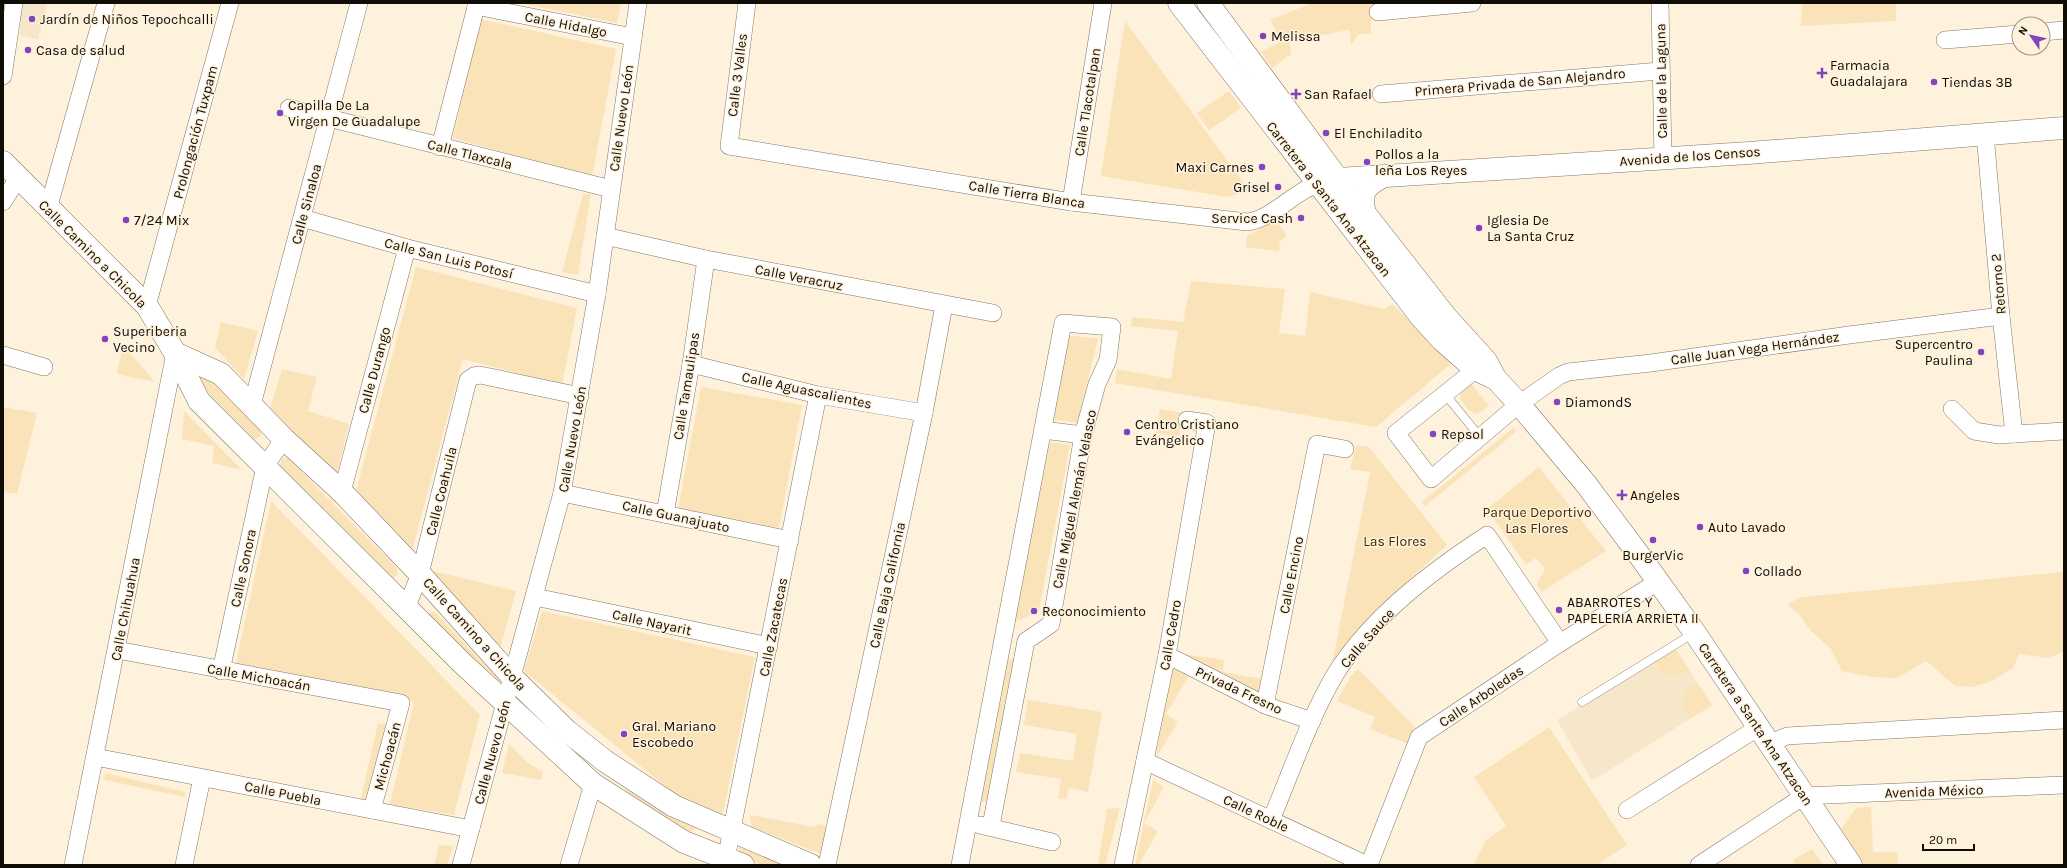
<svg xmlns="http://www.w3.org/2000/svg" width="2067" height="868" viewBox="0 0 2067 868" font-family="Karla,sans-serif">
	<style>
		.built { fill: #f6e7cb }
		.green { fill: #fae3b8 }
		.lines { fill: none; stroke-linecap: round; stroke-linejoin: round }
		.lane-casing { stroke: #827764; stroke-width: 9 }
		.street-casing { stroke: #827764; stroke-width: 18 }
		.secondary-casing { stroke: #827764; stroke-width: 23 }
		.lane { stroke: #fff; stroke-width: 8 }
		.street { stroke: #fff; stroke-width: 17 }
		.secondary { stroke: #fff; stroke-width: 22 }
		.poi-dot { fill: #8045bb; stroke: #fef2dd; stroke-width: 1.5 }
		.labels { text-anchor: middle; stroke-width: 3; stroke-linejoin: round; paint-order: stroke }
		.poi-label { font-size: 14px; fill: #100c06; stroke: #fef2dd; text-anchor: start }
		.street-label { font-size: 14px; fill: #100c06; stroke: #fef2dd }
		.park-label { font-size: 14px; fill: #402d02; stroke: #fef2dd }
	</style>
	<rect width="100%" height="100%" fill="#fef2dd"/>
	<g class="built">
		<polygon points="22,3 48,3 38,40 20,35"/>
		<polygon points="1675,648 1712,705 1592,781 1557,720"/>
	</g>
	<g class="green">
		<polygon points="519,3 621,3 617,23"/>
		<polygon points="1312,3 1371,3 1371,33 1358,35 1351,45 1349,30 1290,41 1291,54 1272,68 1261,52 1282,41 1270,20"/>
		<polygon points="1802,3 1896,3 1896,21 1801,26"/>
		<polygon points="481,19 616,49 592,177 453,138"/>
		<polygon points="1125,21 1249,190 1228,197 1101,176"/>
		<polygon points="1229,91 1241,108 1209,130 1197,113"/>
		<polygon points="583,194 591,194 578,275 562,272"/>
		<polygon points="1276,220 1287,236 1280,241 1279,251 1246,247 1247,236"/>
		<polygon points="416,267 577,308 562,385 463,359 412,551 355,495"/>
		<polygon points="1191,281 1285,289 1279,333 1305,336 1310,292 1384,309 1392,304 1452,363 1376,427 1115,383 1117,369 1171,379 1178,331 1131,326 1132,317 1183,322"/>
		<polygon points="221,322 258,331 244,379 215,348"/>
		<polygon points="1066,335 1098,339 1077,423 1051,419"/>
		<polygon points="123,345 155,382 117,374"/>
		<polygon points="282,369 317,377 308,411 349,424 336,477 270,409"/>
		<polygon points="203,370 260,430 261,436 254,439 197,381 198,371"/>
		<polygon points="1469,381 1489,406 1477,414 1470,411 1460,399 1461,390"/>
		<polygon points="701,387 802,405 779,528 678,509"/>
		<polygon points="3,407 37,413 17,494 3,492"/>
		<polygon points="1160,409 1183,413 1179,437 1156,433"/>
		<polygon points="184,411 242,470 212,463 214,446 182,439"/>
		<polygon points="1513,428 1516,432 1425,506 1422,502"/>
		<polygon points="1050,442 1070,445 1039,611 1013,623"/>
		<polygon points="1356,445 1369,447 1447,545 1380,607 1332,664 1370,472 1350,469"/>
		<polygon points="288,458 397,568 398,574 394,578 388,577 281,472 280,465 282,459"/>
		<polygon points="1539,467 1606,551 1541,592 1537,584 1545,569 1536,558 1526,565 1487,509"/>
		<polygon points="271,501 480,715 454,815 390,804 414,702 236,663"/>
		<polygon points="429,570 516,591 500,649"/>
		<polygon points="2064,572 2064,652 2047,658 2019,654 2013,668 1992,681 1972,687 1955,686 1926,661 1897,678 1871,677 1842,671 1831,649 1810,630 1800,615 1787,604 1802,597"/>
		<polygon points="434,611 500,681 495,686 426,616"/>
		<polygon points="542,611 755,657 722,818 687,804 524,671"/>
		<polygon points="1675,648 1689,669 1680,675 1662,673 1654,662"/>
		<polygon points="1183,654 1224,660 1223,672 1263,679 1260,699"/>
		<polygon points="1007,659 1016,659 987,800 980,803"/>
		<polygon points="1171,667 1189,676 1166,714 1178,722 1156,758"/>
		<polygon points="1358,669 1415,727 1411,733 1408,744 1370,729 1375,717 1337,701 1351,676"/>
		<polygon points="1697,683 1712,705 1690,719 1682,705 1688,688"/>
		<polygon points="1028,700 1102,712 1088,792 1069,788 1066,799 1058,798 1061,779 1016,772 1020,753 1073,761 1077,734 1024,725"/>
		<polygon points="378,723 392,725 369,805 360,803"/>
		<polygon points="1549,727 1627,845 1597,865 1474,865 1485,841 1506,826 1474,777"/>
		<polygon points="509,744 528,763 543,772 541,780 502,773"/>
		<polygon points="106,773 185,792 186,793 185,797 104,780"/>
		<polygon points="1153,780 1164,787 1144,823 1158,831 1139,865 1135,865"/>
		<polygon points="627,788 697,826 692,832 671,824 624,793"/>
		<polygon points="1871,807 1873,852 1897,852 1898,865 1865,865 1841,829 1856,808"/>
		<polygon points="1120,808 1105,865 1098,865 1107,809"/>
		<polygon points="750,815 815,827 818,824 829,827 824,855 751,827"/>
		<polygon points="439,845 453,846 447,865 434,865"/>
		<polygon points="739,847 783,865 762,865 739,856"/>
		<polygon points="1812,849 1823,865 1796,865 1793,860"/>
	</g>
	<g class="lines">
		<g class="lane-casing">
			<g id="lane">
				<polyline points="1445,394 1480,437"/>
				<polyline points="1582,702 1694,633"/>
			</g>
		</g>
		<g class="street-casing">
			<g id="street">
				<path d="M747,3L729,146L1071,202L1247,222C1275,219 1298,185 1329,181"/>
				<polyline points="1660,3 1663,158"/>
				<polyline points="476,6 633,37"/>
				<polyline points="1378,12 1472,3"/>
				<polyline points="2043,32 2064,30"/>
				<polyline points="1945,40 2019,34"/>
				<polyline points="3,76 14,3"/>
				<polyline points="1381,94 1660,71"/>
				<polyline points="289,108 611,189"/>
				<polyline points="1985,134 2001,316 2014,434"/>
				<polyline points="440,147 477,3"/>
				<polyline points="3,202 18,178"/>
				<polyline points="1071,202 1103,3"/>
				<polyline points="48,209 106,3"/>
				<polyline points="302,218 407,248 597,294"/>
				<path d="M1369,218C1361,194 1366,187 1388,177"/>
				<polyline points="605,236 706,259 993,313"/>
				<polyline points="147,306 230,3"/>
				<polyline points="3,355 44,367"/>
				<polyline points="1485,362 1396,433 1431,479 1519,404 1559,376 1568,372 1651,363 1849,335 2001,316"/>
				<polyline points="691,364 818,395 924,413"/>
				<polyline points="252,405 359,3"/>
				<polyline points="1952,409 1974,431 1999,435 2064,431"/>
				<polyline points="1043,430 1083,435"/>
				<polyline points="342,492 407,248"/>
				<polyline points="562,493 790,540"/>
				<polyline points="665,514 691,364 706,259"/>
				<polyline points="535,597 769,646"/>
				<polyline points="407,606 420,574 468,380 474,376 480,375 580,396"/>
				<polyline points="117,650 401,703 372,810"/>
				<polyline points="1167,655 1265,705 1312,721"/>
				<polyline points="221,671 265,466 284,439"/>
				<polyline points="1265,705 1317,444 1345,449"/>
				<polyline points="1770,743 1787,736 2064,720"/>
				<polyline points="95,757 471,829"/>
				<polyline points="1145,761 1367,865"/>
				<polyline points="1627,810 1759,727"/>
				<path d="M1271,820C1291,773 1310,716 1336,673C1372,616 1432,571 1487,535L1560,643"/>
				<polyline points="980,825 1052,842"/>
				<polyline points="726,859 818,395"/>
				<polyline points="73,865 175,353"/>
				<polyline points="184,865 202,778"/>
				<polyline points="461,865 562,493 597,294 638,3"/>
				<polyline points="569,865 593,784"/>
				<polyline points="827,865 924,413 944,305"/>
				<polyline points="960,865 1063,323 1112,327 1108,360 1097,384 1083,435 1051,624 1026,641 991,826"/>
				<polyline points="1123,865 1167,655 1207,423 1187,420"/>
				<polyline points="1369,865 1419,737 1560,643 1659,581"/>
				<polyline points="1699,865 1804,796 2064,785"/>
			</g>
		</g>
		<g class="secondary-casing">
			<g id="secondary">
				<polyline points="1179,3 1421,317 1442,340 1475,369 1492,377"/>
				<polyline points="1208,3 1338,179 1447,318 1486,361 1495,378 1519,404 1586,484 1642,559 1695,633 1851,865"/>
				<polyline points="3,162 147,306 175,353 199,401 462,663 593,784 684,842 743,865"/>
				<polyline points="1338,179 1749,153 2064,128"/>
				<polyline points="175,353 221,374 284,439 342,492 420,574 513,678 567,731 605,761 674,806 811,865"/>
			</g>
		</g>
		<use href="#lane" class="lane"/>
		<use href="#street" class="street"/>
		<use href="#secondary" class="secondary"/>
	</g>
	<g class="poi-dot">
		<circle cx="32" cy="19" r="4"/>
		<circle cx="1263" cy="36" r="4"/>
		<circle cx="28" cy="50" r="4"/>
		<path d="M1820 67h4v4h4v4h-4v4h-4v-4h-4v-4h4z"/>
		<circle cx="1934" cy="82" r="4"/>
		<path d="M1294 88h4v4h4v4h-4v4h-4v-4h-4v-4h4z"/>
		<circle cx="280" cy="113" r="4"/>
		<circle cx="1326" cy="133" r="4"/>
		<circle cx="1367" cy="162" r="4"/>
		<circle cx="1262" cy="167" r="4"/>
		<circle cx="1278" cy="187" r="4"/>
		<circle cx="1301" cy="218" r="4"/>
		<circle cx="126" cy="220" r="4"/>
		<circle cx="1479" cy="228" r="4"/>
		<circle cx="105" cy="339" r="4"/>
		<circle cx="1981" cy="352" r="4"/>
		<circle cx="1557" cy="402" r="4"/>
		<circle cx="1127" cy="432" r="4"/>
		<circle cx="1433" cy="434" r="4"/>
		<path d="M1620 489h4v4h4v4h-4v4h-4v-4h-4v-4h4z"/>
		<circle cx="1700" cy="527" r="4"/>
		<circle cx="1653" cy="540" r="4"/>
		<circle cx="1746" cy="571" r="4"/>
		<circle cx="1559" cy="610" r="4"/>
		<circle cx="1034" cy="611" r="4"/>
		<circle cx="624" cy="734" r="4"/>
	</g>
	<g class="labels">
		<g class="poi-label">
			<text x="40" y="24">Jardín de Niños Tepochcalli</text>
			<text x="1271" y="41">Melissa</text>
			<text x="36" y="55">Casa de salud</text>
			<text x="1830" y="70">Farmacia<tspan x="1830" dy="16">Guadalajara</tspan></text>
			<text x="1942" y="87">Tiendas 3B</text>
			<text x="1304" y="99">San Rafael</text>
			<text x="288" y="110">Capilla De La<tspan x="288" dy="16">Virgen De Guadalupe</tspan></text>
			<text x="1334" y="138">El Enchiladito</text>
			<text x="1375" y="159">Pollos a la<tspan x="1375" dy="16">leña Los Reyes</tspan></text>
			<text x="1254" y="172" text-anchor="end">Maxi Carnes</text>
			<text x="1270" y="192" text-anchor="end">Grisel</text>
			<text x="1293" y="223" text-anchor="end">Service Cash</text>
			<text x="134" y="225">7/24 Mix</text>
			<text x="1487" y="225">Iglesia De<tspan x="1487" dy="16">La Santa Cruz</tspan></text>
			<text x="113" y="336">Superiberia<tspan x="113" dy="16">Vecino</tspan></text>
			<text x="1973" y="349" text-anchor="end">Supercentro<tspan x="1973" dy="16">Paulina</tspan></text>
			<text x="1565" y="407">DiamondS</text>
			<text x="1135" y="429">Centro Cristiano<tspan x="1135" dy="16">Evángelico</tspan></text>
			<text x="1441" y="439">Repsol</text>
			<text x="1630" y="500">Angeles</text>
			<text x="1708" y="532">Auto Lavado</text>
			<text x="1653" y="560" text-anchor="middle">BurgerVic</text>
			<text x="1754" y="576">Collado</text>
			<text x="1567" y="607">ABARROTES Y<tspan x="1567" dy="16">PAPELERIA ARRIETA II</tspan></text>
			<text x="1042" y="616">Reconocimiento</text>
			<text x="632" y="731">Gral. Mariano<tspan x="632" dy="16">Escobedo</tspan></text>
		</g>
		<g class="street-label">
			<text transform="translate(566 24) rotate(11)" y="5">Calle Hidalgo</text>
			<text transform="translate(737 75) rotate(-83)" y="5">Calle 3 Valles</text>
			<text transform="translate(1661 81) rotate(-91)" y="5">Calle de la Laguna</text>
			<text transform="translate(1520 82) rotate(-5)" y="5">Primera Privada de San Alejandro</text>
			<text transform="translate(1087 102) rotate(-81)" y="5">Calle Tlacotalpan</text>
			<text transform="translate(621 118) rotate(-82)" y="5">Calle Nuevo León</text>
			<text transform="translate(195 132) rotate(-75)" y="5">Prolongación Tuxpam</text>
			<text transform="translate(470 154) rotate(14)" y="5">Calle Tlaxcala</text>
			<text transform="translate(1690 156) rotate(-4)" y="5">Avenida de los Censos</text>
			<text transform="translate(1027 194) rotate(9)" y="5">Calle Tierra Blanca</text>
			<text transform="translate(1329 199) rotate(52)" y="5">Carretera a Santa Ana Atzacan</text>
			<text transform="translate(306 204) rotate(-75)" y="5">Calle Sinaloa</text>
			<text transform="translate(93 254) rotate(45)" y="5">Calle Camino a Chicola</text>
			<text transform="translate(449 258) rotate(14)" y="5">Calle San Luis Potosí</text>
			<text transform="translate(799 277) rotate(11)" y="5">Calle Veracruz</text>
			<text transform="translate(1998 284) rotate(-95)" y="5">Retorno 2</text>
			<text transform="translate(1755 348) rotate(-8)" y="5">Calle Juan Vega Hernández</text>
			<text transform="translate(374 370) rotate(-75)" y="5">Calle Durango</text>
			<text transform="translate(686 386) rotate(-81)" y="5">Calle Tamaulipas</text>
			<text transform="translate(807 390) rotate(12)" y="5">Calle Aguascalientes</text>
			<text transform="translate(572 439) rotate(-80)" y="5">Calle Nuevo León</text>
			<text transform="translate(441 491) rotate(-76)" y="5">Calle Coahuila</text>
			<text transform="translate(1074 499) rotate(-79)" y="5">Calle Miguel Alemán Velasco</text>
			<text transform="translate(676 516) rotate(12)" y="5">Calle Guanajuato</text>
			<text transform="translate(243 568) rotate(-78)" y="5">Calle Sonora</text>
			<text transform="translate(1291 575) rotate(-79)" y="5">Calle Encino</text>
			<text transform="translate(887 585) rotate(-78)" y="5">Calle Baja California</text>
			<text transform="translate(125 609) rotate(-79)" y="5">Calle Chihuahua</text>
			<text transform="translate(652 622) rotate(12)" y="5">Calle Nayarit</text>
			<text transform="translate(773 627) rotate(-79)" y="5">Calle Zacatecas</text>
			<text transform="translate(475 634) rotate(48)" y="5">Calle Camino a Chicola</text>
			<text transform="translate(1170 635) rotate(-80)" y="5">Calle Cedro</text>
			<text transform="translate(1367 638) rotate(-49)" y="5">Calle Sauce</text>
			<text transform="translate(259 677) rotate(10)" y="5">Calle Michoacán</text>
			<text transform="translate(1239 690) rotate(25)" y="5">Privada Fresno</text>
			<text transform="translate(1481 696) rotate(-34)" y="5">Calle Arboledas</text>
			<text transform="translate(1756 724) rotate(56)" y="5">Carretera a Santa Ana Atzacan</text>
			<text transform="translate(492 752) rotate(-75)" y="5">Calle Nuevo León</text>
			<text transform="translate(387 756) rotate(-75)" y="5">Michoacán</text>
			<text transform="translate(1934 791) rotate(-2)" y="5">Avenida México</text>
			<text transform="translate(283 793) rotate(11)" y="5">Calle Puebla</text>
			<text transform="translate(1256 813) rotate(25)" y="5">Calle Roble</text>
		</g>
		<g class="park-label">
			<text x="1537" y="517">Parque Deportivo<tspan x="1537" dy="16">Las Flores</tspan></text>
			<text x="1395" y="546">Las Flores</text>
		</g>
	</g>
	<rect width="2067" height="868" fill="none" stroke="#100c06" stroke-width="8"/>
	<g transform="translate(2031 36) rotate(304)"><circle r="19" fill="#fef2dd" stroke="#9f9687"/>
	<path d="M0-3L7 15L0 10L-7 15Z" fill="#8045bb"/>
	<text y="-6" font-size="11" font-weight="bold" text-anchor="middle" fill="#100c06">N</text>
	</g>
	<path d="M1923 844v6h51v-6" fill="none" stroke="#100c06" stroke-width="2"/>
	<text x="1929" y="844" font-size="12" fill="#100c06" stroke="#fef2dd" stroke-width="3" paint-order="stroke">20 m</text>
</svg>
